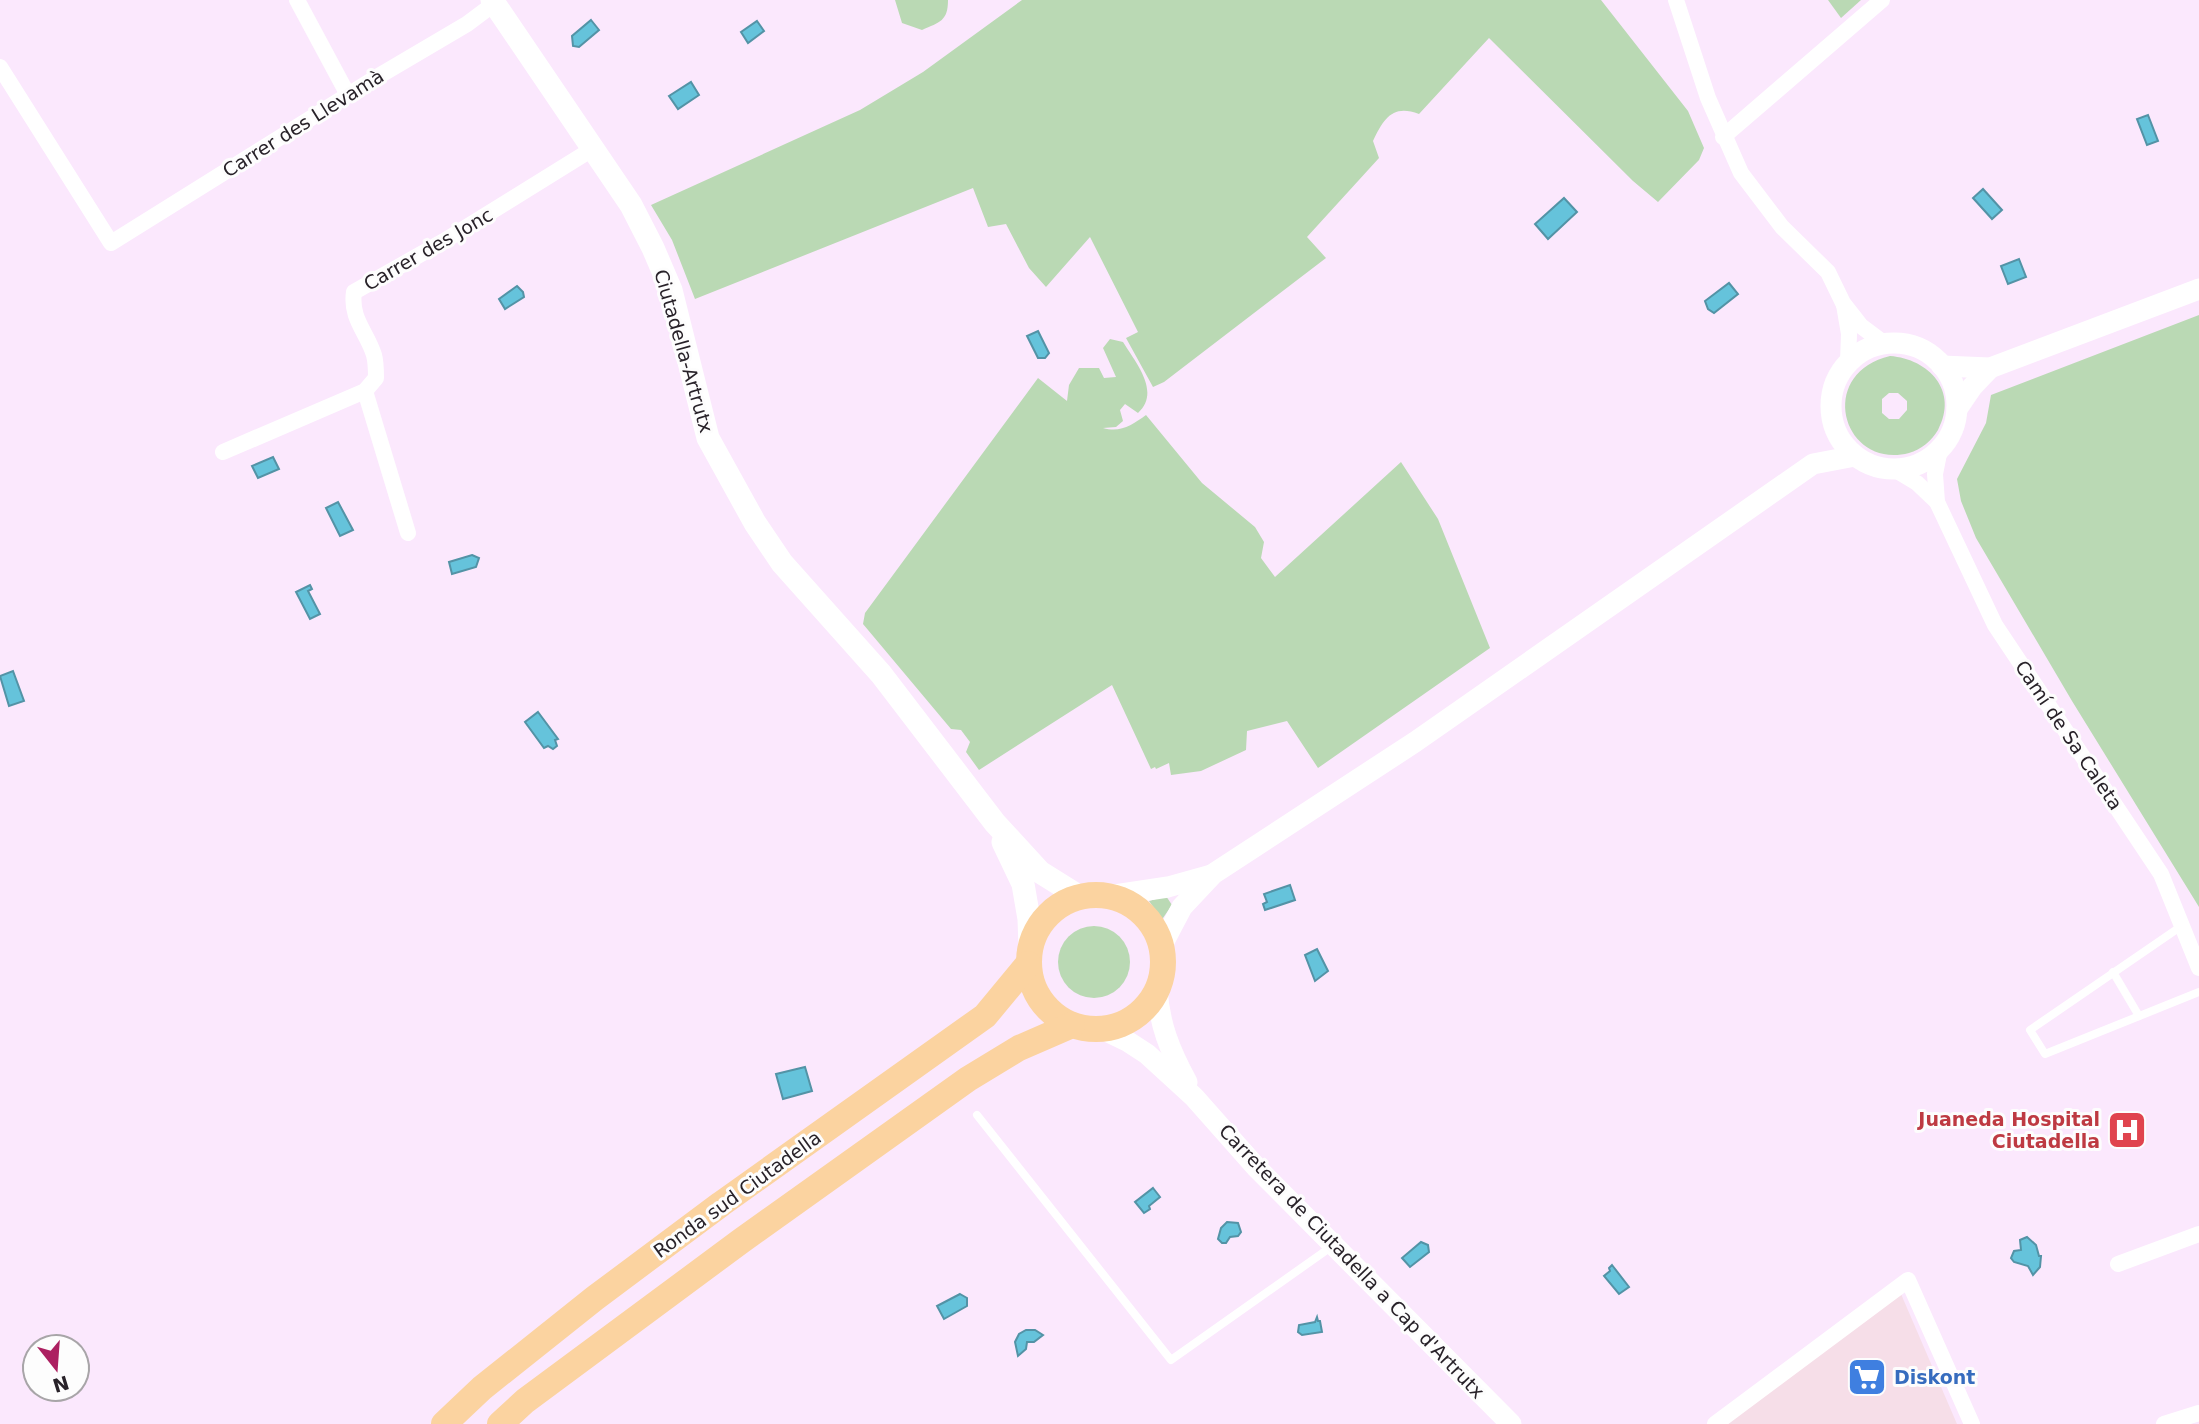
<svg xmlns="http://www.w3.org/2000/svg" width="2199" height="1424" viewBox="0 0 2199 1424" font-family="'DejaVu Sans',sans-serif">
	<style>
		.commercial { fill: #f6dee8 }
		.green { fill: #bad9b4; fill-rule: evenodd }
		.water { fill: #65c3db; stroke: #5393a6; stroke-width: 2 }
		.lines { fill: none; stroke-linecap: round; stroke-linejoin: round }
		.service { stroke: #fff; stroke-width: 8 }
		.minor { stroke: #fff; stroke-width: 16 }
		.tertiary { stroke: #fff; stroke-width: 21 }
		.secondary { stroke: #fff; stroke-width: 23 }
		.primary { stroke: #fbd3a0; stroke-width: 26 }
		.labels { text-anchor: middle; stroke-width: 6; stroke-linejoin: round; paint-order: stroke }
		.street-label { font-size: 19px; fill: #282229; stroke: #fdfdfd }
		.health-label { font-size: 19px; font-weight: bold; fill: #be3a42; stroke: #fdfdfd; text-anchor: end }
		.shop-label { font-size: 19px; font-weight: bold; fill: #366cbe; stroke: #fdfdfd; text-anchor: start }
	</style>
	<rect width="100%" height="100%" fill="#fbe8fd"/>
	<polygon class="commercial" points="1901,1294 1957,1424 1726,1424"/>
	<g class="green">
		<path d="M895,0H948C948,21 940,22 922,30L902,23Z"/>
		<path d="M1022,0H1601L1688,111L1704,148L1699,160L1658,202L1633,181L1489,38L1419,114C1393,104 1384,118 1373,141L1379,158L1307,237L1326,258L1164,382L1153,387L1126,338L1138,332L1090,237L1046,287L1029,268L1006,224L988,227L973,188L695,299L672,240L651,205L860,110L923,72Z"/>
		<polygon points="1828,0 1861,0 1841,18"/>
		<polygon points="2199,315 2199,907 2072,701 1976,538 1961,501 1957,479 1986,423 1991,395"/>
		<path d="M1110,339L1123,342C1136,363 1161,392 1138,413L1125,404L1120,410L1123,421L1116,427L1103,428C1121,433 1132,425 1146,415L1202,483L1255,527L1264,542L1261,558L1275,577L1401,462L1438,519L1490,648L1318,768L1287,721L1247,731L1246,750L1201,771L1171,775L1169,763L1156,769L1155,767L1151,769L1112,685L979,770L966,752L970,742L961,730L951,729L863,624L865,613L1038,378L1067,401L1069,385L1079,368H1099L1104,378L1116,377L1103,348Z"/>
		<path d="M1890,356C1929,359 1959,391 1938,430C1932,440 1921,450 1909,453C1843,470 1815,374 1890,356ZM1889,393H1898L1907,401V410L1899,419H1889L1882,413V399Z"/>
		<polygon points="1166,896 1172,905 1163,918 1161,918 1149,901"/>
		<circle cx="1094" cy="962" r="36"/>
	</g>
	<g class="water">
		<polygon points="591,20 599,30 579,47 573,46 572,36"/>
		<polygon points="757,21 764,31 748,43 741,32"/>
		<polygon points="691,82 699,95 678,109 669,96"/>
		<polygon points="2148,115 2158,141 2147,145 2137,119"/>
		<polygon points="1983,189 2002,210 1992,219 1973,198"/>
		<polygon points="1564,198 1577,212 1548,239 1535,224"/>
		<polygon points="2019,259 2026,277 2008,284 2001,266"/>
		<polygon points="1729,283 1738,294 1714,313 1708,309 1705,301"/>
		<polygon points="517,286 523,292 524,297 505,309 499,299"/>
		<polygon points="1038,331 1049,353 1045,358 1038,358 1027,336"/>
		<polygon points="273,457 279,469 258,478 252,466"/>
		<polygon points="338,502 353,530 340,536 326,508"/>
		<polygon points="472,555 479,558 476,567 452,574 449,562"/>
		<polygon points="310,585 312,589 308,591 320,614 310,619 296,592"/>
		<polygon points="13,671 24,701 9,706 0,676"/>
		<polygon points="538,712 558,739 555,740 557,746 553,749 548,746 544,748 525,722"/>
		<polygon points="1290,885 1295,900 1265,910 1263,904 1267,902 1264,894"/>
		<polygon points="1317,949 1328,971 1315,981 1305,955"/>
		<polygon points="805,1067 812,1091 783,1099 776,1074"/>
		<polygon points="1153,1188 1160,1197 1149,1206 1150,1209 1144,1213 1135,1202"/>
		<polygon points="1227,1222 1238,1223 1241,1232 1238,1236 1230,1237 1226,1243 1222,1243 1218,1239 1221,1228"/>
		<polygon points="2027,1237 2036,1245 2039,1256 2041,1256 2040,1267 2033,1275 2028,1266 2014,1262 2011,1258 2014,1251 2021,1250 2020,1240"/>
		<polygon points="1421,1242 1428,1245 1429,1252 1410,1267 1402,1258"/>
		<polygon points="1612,1265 1629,1287 1619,1294 1604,1276 1610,1271 1609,1268"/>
		<polygon points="960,1294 967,1298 967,1306 944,1319 937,1306"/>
		<polygon points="1317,1317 1318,1321 1320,1321 1322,1332 1302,1335 1298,1332 1299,1325 1315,1322"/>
		<polygon points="1026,1330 1035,1330 1043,1335 1034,1342 1027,1342 1026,1349 1018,1356 1015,1342 1019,1334"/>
	</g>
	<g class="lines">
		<g class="service">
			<polyline points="2183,925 2030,1030 2045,1054 2199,992"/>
			<polyline points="2113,972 2139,1016"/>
			<polyline points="977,1115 1171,1360 1331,1247"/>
		</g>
		<g class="minor">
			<polyline points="297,0 348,95"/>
			<polyline points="1676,0 1708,98 1741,173 1782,227 1828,272 1843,303 1861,326 1885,344"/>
			<polyline points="0,67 111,243 372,80 467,24 495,3"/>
			<polyline points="1723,137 1882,0"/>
			<polyline points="1844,305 1849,334 1848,362"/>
			<polyline points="365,391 408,533"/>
			<polyline points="1940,449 1935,474 1937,502 1995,625 2161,874 2199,968"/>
			<path d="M223,452L365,391L376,378C376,371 376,362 374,355C367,332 350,319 354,292L444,241L594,148"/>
			<polyline points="1892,468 1917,483 1937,502"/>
			<polyline points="2118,1264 2199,1234"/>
			<polyline points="1715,1424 1908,1280 1972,1424"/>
			<polyline points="2164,1424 2199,1413"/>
		</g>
		<g class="tertiary">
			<circle cx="1894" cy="406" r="63"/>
			<polyline points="1942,366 1990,368 2199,289"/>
			<polyline points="1957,409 1972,387 1990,368"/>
			<polyline points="1108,896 1168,887 1211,875"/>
			<polyline points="1161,947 1182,907 1213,874 1415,742 1813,464 1855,456"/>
			<path d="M1157,988C1159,1024 1170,1051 1187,1082"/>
			<polyline points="1100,1028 1127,1041 1147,1054 1194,1097 1256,1167 1511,1424"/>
		</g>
		<g class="secondary">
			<polyline points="492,0 631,205 653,248 671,290 708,438 755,523 782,563 881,674 995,823 1040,872 1080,897"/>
			<polyline points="1003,842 1023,884 1029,919 1030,947"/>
		</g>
		<g class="primary">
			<circle cx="1096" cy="962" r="67"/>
			<polyline points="444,1424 482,1388 595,1298 721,1204 985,1016 1028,964"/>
			<polyline points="500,1424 525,1401 741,1241 968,1079 1019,1048 1072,1025"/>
		</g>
	</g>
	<defs>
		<g id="hospital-square" transform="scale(2.0125)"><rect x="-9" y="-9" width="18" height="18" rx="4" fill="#e0444e" stroke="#fdfdfd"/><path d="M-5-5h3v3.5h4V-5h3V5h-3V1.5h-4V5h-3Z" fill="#fff"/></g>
		<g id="supermarket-square" transform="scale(2.0125)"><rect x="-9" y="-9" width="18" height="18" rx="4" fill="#3f7fe0" stroke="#fdfdfd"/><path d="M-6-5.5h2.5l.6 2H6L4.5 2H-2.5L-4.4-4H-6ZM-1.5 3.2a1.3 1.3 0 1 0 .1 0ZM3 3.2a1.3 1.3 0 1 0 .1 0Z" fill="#fff"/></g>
	</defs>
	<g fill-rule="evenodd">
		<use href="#hospital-square" x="2127" y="1130"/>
		<use href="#supermarket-square" x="1867" y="1377"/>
	</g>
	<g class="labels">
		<g class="street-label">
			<text transform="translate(303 123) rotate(-32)" y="7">Carrer des Llevamà</text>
			<text transform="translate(428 249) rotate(-30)" y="7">Carrer des Jonc</text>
			<text transform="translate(684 351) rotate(74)" y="7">Ciutadella-Artrutx</text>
			<text transform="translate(2069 735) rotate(56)" y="7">Camí de Sa Caleta</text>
			<text transform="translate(737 1194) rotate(-36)" y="7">Ronda sud Ciutadella</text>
			<text transform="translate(1352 1261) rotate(46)" y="7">Carretera de Ciutadella a Cap d'Artrutx</text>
		</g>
		<g class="health-label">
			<text x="2100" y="1126">Juaneda Hospital<tspan x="2100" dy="22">Ciutadella</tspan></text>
		</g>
		<g class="shop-label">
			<text x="1894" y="1384">Diskont</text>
		</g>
	</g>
	<g transform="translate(56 1368) rotate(163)"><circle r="33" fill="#fdfdfd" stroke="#a8a5a8" stroke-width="2"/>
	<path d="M0-5L12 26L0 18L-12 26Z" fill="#ac2061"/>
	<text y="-10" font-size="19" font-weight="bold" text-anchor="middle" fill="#282229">N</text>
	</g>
</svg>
